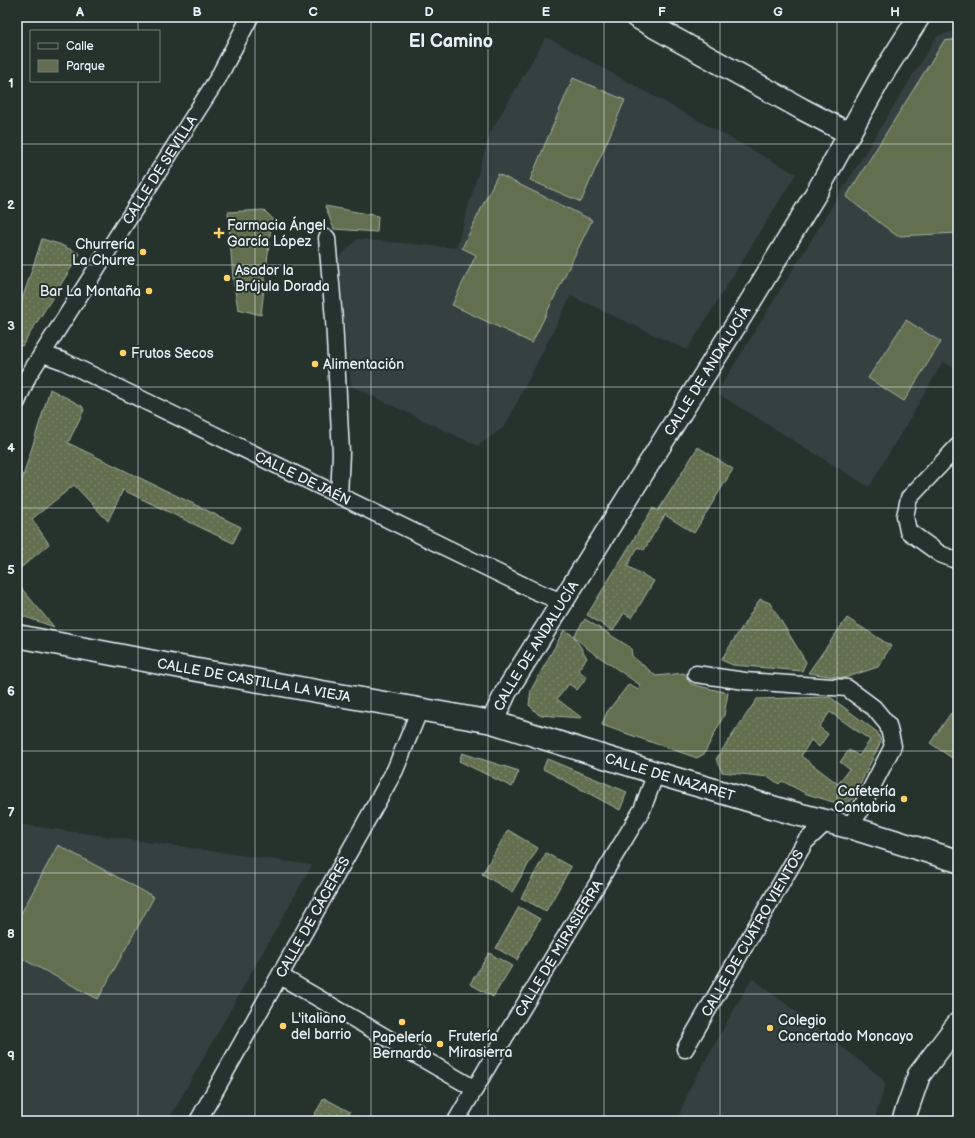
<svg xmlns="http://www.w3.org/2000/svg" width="975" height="1138" viewBox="0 0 975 1138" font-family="'Balsamiq Sans',sans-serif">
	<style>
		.built { fill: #344141 }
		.grass { fill: url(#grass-dots); stroke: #a6b0a4; fill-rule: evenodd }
		.park { fill: #636f50; stroke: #a6b0a4 }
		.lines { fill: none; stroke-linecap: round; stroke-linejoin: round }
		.minor-casing { stroke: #e8f1f8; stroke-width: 19 }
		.tertiary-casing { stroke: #e8f1f8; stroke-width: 24 }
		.secondary-casing { stroke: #e8f1f8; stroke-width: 25 }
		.minor { stroke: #26332d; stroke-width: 16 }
		.tertiary { stroke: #26332d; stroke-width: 21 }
		.secondary { stroke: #26332d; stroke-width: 22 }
		.grid { fill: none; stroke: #e8f1f8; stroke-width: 1; stroke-opacity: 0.55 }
		.poi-dot { fill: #ffd166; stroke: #26332d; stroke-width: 1.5 }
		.labels { text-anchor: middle; stroke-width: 4; stroke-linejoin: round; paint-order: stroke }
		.street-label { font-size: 14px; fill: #e8f1f8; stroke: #26332d }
		.poi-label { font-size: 14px; fill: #e8f1f8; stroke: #26332d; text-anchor: start }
		.district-label { font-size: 18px; font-weight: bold; fill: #e8f1f8; stroke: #26332d }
		.neatline { fill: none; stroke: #e8f1f8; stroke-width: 1.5 }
		.grid-label { font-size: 13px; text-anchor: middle; font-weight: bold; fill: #e8f1f8 }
	</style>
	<defs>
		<pattern id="grass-dots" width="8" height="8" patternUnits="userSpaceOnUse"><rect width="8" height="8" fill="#636f50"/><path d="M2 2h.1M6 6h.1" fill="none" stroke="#79846a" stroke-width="1.8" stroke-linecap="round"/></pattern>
	</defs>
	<rect width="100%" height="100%" fill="#26332d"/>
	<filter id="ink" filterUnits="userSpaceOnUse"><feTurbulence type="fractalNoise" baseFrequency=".025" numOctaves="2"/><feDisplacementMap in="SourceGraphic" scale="8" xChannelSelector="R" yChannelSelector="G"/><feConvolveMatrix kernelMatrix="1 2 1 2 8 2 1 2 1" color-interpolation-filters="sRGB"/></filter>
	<g filter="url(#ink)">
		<g class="built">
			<polygon points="958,30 958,370 943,362 869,487 717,393 937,36"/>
			<polygon points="546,37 796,174 687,350 571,296 505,426 478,446 351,386 338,258 358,239 456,248 490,133"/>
			<polygon points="17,824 312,865 168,1121 17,1121"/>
			<polygon points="752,978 882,1078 885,1086 874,1121 677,1121 690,1088"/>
		</g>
		<g class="grass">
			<polygon points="42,239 59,244 80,254 22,346 17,344 17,315"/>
			<polygon points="50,389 82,406 84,410 68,443 241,527 233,543 123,490 108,521 74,485 32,519 49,544 17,571 17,496"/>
			<polygon points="698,447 733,469 694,533 665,515 644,550 638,547 627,566 654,581 632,618 624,613 613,631 587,615 653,508 658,511"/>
			<polygon points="17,583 54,627 17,614"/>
			<polygon points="760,599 770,603 806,662 802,671 733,665 721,660"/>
			<polygon points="847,618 891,646 878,667 844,678 808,673"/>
			<polygon points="564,630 574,636 587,658 578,670 587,677 577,690 569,684 557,699 582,718 539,715 529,705 531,690"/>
			<path d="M830,697L877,732L881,741L853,799L843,805L807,794L782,781L779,784L769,777L722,772L716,759L757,699ZM830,712L870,740L859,756L849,750L840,762L849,769L838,784L801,756L811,740L819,747L828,734L819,727Z"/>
			<polygon points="462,753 519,771 512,787 459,761"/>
			<polygon points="547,759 627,792 620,810 543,769"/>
			<polygon points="508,830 538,848 512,892 482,874"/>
			<polygon points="546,853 571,867 546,911 521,898"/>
			<polygon points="519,907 540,919 517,960 496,948"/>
			<polygon points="489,953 512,966 493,997 470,984"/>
			<polygon points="324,1098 350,1112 345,1121 311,1121"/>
		</g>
		<g class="park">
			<polygon points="958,39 958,233 897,236 846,197 944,41"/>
			<polygon points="573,78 625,100 581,202 530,180"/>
			<polygon points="498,174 592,220 532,343 452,305 476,255 462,248"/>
			<polygon points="325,206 378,216 377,232 334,229"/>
			<polygon points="264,210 272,218 261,315 238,309 233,279 228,212"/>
			<polygon points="906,320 941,342 904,401 868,378"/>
			<polygon points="585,619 631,648 632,656 656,676 684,673 691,684 728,693 724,715 704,754 697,758 602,725 607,712 629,684 638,690 640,685 588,649 574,636"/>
			<polygon points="951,713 958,718 958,750 952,758 930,743"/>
			<polygon points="58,845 154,897 98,999 17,956 17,921"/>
		</g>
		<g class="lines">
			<g class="minor-casing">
				<g id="minor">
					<polyline points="327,238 334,319 341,453 339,496"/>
					<path id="s1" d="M43,354L63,361L533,590L562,602"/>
					<path id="s2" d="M17,402L28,376L218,78L250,17"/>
					<polyline points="958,446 909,498 905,516 908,531 940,554 958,561"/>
					<polyline points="696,674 745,681 847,688 874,708 888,725 893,746 858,814 849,827"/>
					<polyline points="280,976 475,1089"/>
					<path id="s3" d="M685,1049L805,842L826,822"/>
					<path id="s4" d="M198,1121L395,770L420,709"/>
					<path id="s5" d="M456,1121L502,1042L642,810L656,773"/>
				</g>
			</g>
			<g class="tertiary-casing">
				<g id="tertiary">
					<polyline points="636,17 802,109 850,134"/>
					<path id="s6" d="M492,722L506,692L747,307L818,190L882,75L919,17"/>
				</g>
			</g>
			<g class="secondary-casing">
				<g id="secondary">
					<path id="s7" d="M17,636L186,668L492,722L656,773L789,812L849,827L958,861"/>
					<polyline points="903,1121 919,1075 958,1024"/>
				</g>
			</g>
			<use href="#minor" class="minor"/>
			<use href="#tertiary" class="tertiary"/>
			<use href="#secondary" class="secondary"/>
		</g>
	</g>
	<path class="grid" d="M138,17V31M255,17V1121M371,17V1121M488,17V1121M604,17V1121M720,17V1121M837,17V1121M138,81V1121M17,144H958M17,265H958M17,387H958M17,508H958M17,630H958M17,751H958M17,873H958M17,994H958"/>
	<g class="poi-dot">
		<path d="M217 227h4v4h4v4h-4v4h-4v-4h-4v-4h4z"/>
		<circle cx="143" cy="252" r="4"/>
		<circle cx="227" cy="278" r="4"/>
		<circle cx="149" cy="291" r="4"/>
		<circle cx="123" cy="353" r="4"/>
		<circle cx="315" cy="364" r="4"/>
		<circle cx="904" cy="799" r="4"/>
		<circle cx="402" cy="1022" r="4"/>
		<circle cx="283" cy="1026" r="4"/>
		<circle cx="770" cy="1028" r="4"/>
		<circle cx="440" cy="1044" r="4"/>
	</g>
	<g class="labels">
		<g class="street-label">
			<text dy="5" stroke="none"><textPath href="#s2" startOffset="273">CALLE DE SEVILLA</textPath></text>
			<text dy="5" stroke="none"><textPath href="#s6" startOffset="412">CALLE DE ANDALUCÍA</textPath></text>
			<text dy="5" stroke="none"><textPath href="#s1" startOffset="288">CALLE DE JAÉN</textPath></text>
			<text dy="5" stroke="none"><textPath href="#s6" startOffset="88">CALLE DE ANDALUCÍA</textPath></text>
			<text dy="5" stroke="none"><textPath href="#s7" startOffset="241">CALLE DE CASTILLA LA VIEJA</textPath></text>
			<text dy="5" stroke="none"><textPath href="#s7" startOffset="669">CALLE DE NAZARET</textPath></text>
			<text dy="5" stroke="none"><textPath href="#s4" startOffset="234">CALLE DE CÁCERES</textPath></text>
			<text dy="5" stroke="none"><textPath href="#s3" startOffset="134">CALLE DE CUATRO VIENTOS</textPath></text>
			<text dy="5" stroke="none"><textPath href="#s5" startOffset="201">CALLE DE MIRASIERRA</textPath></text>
		</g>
		<g class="poi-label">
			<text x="227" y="230">Farmacia Ángel<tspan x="227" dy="16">García López</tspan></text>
			<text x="135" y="249" text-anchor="end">Churrería<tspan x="135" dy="16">La Churre</tspan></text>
			<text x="235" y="275">Asador la<tspan x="235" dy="16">Brújula Dorada</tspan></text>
			<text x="141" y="296" text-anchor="end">Bar La Montaña</text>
			<text x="131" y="358">Frutos Secos</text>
			<text x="323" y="369">Alimentación</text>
			<text x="896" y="796" text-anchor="end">Cafetería<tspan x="896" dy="16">Cantabria</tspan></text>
			<text x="291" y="1023">L'italiano<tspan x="291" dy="16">del barrio</tspan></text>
			<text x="778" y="1025">Colegio<tspan x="778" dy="16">Concertado Moncayo</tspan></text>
			<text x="448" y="1041">Frutería<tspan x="448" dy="16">Mirasierra</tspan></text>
			<text x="402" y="1042" text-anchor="middle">Papelería<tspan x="402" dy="16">Bernardo</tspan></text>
		</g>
		<g class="district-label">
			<text x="451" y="47">El Camino</text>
		</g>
	</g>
	<rect width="975" height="1138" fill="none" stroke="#26332d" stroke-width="44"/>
	<rect x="30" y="30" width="130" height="52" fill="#26332d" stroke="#747f7e"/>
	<rect x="38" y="43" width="20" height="6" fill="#26332d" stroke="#747f7e"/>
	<text x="66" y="50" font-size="12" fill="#e8f1f8">Calle</text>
	<rect x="38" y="60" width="20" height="12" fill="#636f50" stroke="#747f7e"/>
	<text x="66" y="70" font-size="12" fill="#e8f1f8">Parque</text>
	<rect x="22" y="22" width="931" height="1094" class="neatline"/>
	<g class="grid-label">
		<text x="80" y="16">A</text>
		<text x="197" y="16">B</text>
		<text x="313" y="16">C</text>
		<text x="429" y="16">D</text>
		<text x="546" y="16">E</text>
		<text x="662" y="16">F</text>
		<text x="778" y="16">G</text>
		<text x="895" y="16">H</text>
		<text x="11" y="87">1</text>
		<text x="11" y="209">2</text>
		<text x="11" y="330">3</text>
		<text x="11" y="452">4</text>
		<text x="11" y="574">5</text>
		<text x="11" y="695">6</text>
		<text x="11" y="817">7</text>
		<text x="11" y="938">8</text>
		<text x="11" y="1060">9</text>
	</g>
</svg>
